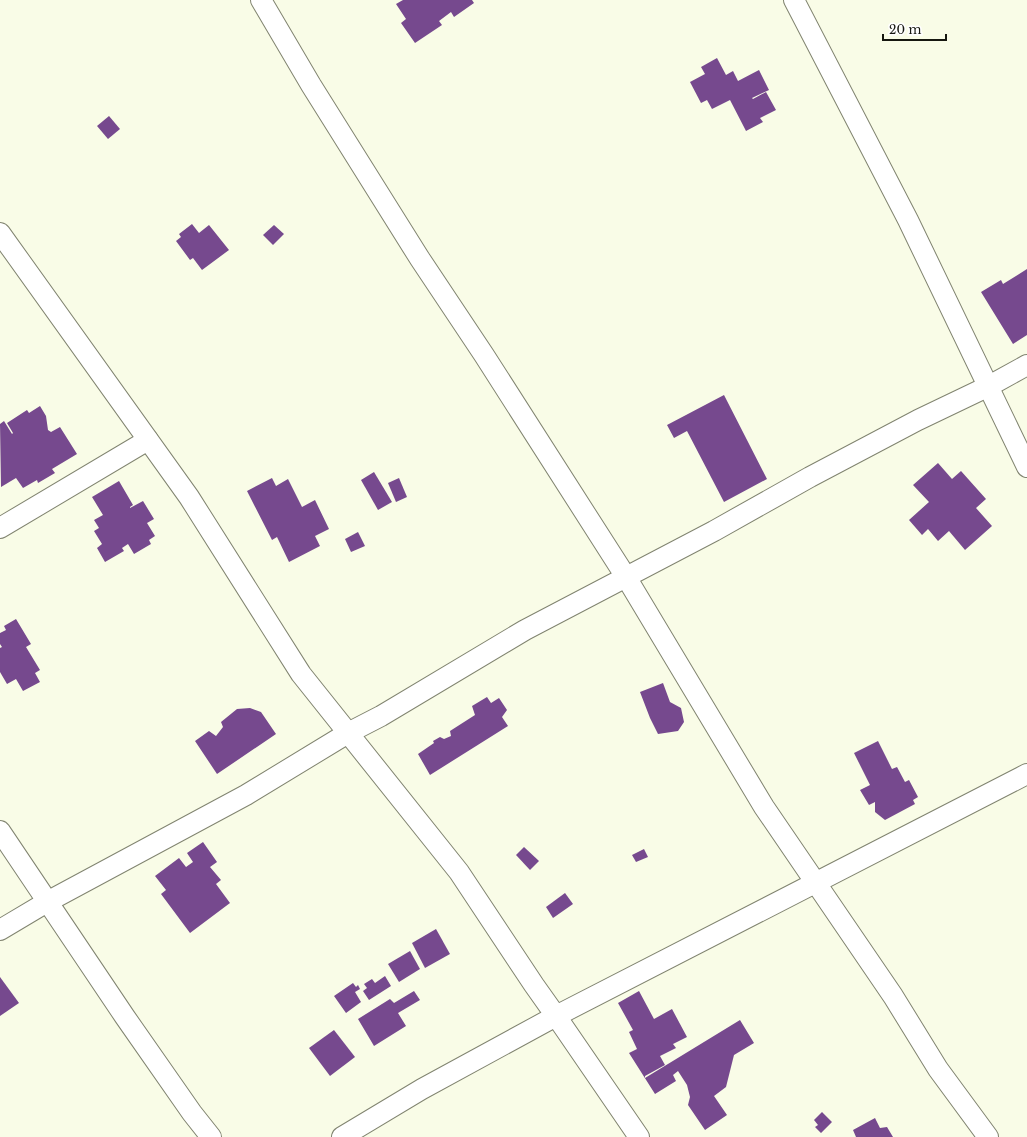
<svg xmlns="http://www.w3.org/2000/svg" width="1027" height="1137" viewBox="0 0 1027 1137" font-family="'Libre Baskerville',serif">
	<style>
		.building { fill: #76498e }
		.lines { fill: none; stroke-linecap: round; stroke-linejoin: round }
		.street-casing { stroke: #818470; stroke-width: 22 }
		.street { stroke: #fff; stroke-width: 20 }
	</style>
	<rect width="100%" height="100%" fill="#f9fce7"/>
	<g class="building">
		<polygon points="403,0 472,0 474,3 454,17 451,12 439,21 442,25 415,43 401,23 406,19 396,4"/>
		<polygon points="717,58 726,75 733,71 738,81 759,70 769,90 752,98 753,99 766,92 776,110 760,118 763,122 746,131 730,100 712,109 707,100 701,103 690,82 705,74 701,67"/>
		<polygon points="109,116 120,129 108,139 97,126"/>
		<polygon points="192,224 199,233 209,225 229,250 202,270 193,258 190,260 176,241 181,237 179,234"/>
		<polygon points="274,225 284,234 273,245 263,235"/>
		<polygon points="1027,269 1027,335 1013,344 981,292 1001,280 1003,284"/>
		<polygon points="724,395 767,479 724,502 687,431 674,438 667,425"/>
		<polygon points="40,406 46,416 48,430 51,432 60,427 77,454 52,469 55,473 38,483 37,480 23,488 16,478 1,487 0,424 4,421 12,434 13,433 7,423 27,410 29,413"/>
		<polygon points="938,463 952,479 961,471 986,499 976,508 992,526 965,550 949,531 938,541 928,529 922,535 909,520 929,502 913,485"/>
		<polygon points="374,472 392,502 378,510 361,480"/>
		<polygon points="272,478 276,486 288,479 302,507 315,500 329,529 315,536 320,546 289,562 277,537 272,540 247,491"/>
		<polygon points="399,478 407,497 396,502 388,483"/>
		<polygon points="119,481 133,505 130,507 130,508 143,501 154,519 147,523 155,536 149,540 151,544 134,554 128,544 122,548 124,551 105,562 97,548 102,544 94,531 99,528 94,520 103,515 92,497"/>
		<polygon points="358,532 365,546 351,552 345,539"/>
		<polygon points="16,619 31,644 26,647 40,670 35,673 40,682 23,691 16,679 7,684 0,672 0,648 2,647 0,644 0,633 6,630 4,626"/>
		<polygon points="663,683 670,702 681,708 684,722 678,731 658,734 650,718 640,692"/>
		<polygon points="487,697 491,703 499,698 507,710 502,717 508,726 430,775 418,754 434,743 433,741 440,737 444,739 451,736 450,731 475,715 472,706"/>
		<polygon points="250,708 261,712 276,734 217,774 195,741 209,731 216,736 223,727 221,722 237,709"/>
		<polygon points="878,741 892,769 897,767 905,782 909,780 918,797 913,800 915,804 885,820 875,812 875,802 869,805 860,790 870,785 854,753"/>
		<polygon points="203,842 217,862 210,867 221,880 216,884 230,903 190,933 161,894 166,890 155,876 179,858 186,867 193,862 187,853"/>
		<polygon points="524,847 539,861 530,870 516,855"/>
		<polygon points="644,849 648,857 636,862 632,855"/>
		<polygon points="565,893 573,904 553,918 546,907"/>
		<polygon points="436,929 450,954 425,968 412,943"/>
		<polygon points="410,951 420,969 399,982 388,964"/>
		<polygon points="385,976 391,986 369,1000 363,991 367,988 364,984 372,979 375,983"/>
		<polygon points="0,977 19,1003 0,1016"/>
		<polygon points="353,983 356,987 358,985 360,989 355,992 361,1002 346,1013 334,996"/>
		<polygon points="414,991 420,1000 398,1013 406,1026 374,1046 358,1019 390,999 394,1003"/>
		<polygon points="639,991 654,1019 672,1009 687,1037 673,1044 676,1048 660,1056 665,1065 645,1076 645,1078 740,1020 754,1043 734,1055 726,1087 714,1096 727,1115 705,1130 688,1105 690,1097 687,1085 678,1071 673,1075 676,1081 655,1094 629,1053 637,1049 629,1032 633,1030 618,1003"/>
		<polygon points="334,1030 355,1057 330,1076 309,1048"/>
		<polygon points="822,1112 832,1122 821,1133 815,1127 818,1125 814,1120"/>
		<polygon points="875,1118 880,1128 887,1127 893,1137 856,1137 853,1130"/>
	</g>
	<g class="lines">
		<g class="street-casing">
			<g id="street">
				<polyline points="261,0 311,85 420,259 484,355 626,577 764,807 893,996 938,1069 988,1137"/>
				<polyline points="794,0 908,220 1027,467"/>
				<polyline points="0,233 189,497 301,674 459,872 534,985 556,1016 639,1137"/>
				<polyline points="0,528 148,440"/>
				<polyline points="0,831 125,1017 192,1113 211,1137"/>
				<polyline points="0,930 47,902 246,795 348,733 381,716 525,630 714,531 810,477 918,420 989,386 1027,365"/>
				<polyline points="342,1137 422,1089 556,1016 1027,774"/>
			</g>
		</g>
		<use href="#street" class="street"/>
	</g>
	<path d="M883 34v6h63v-6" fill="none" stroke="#16170f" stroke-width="2"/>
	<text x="889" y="34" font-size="12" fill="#16170f" stroke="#ffffff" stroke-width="3" paint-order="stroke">20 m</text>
</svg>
